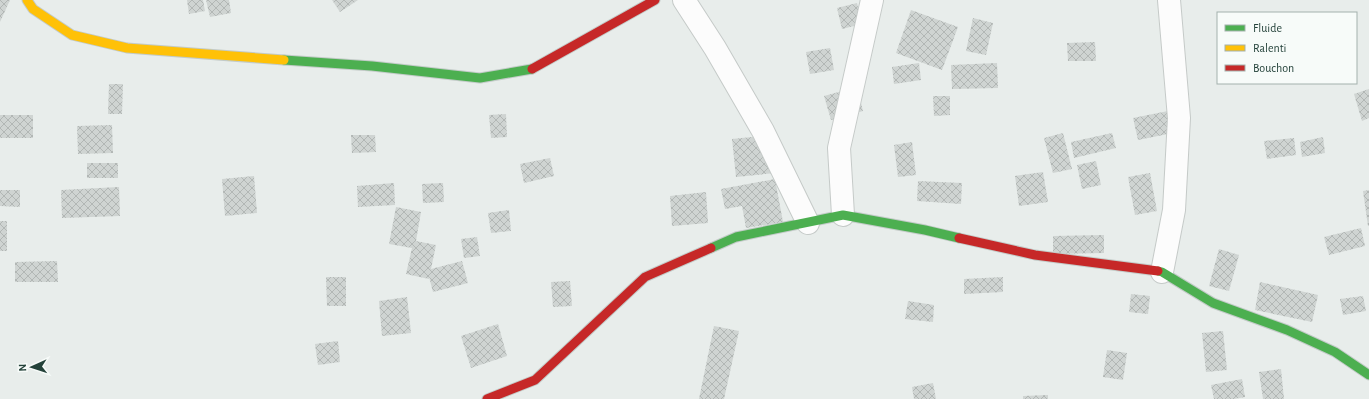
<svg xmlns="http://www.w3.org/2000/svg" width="1369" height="399" viewBox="0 0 1369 399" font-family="'Alegreya Sans',sans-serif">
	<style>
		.building { fill: url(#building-cross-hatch) }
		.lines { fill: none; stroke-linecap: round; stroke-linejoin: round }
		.street-casing { stroke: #c5cac8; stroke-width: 24 }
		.fast-casing { stroke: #c3cbc8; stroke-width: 11 }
		.slow-casing { stroke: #c3cbc8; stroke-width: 11 }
		.jam-casing { stroke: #c3cbc8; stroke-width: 11 }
		.street { stroke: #fcfcfc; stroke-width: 22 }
		.fast { stroke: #4caf50; stroke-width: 9 }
		.slow { stroke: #ffc107; stroke-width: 9 }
		.jam { stroke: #c62828; stroke-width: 9 }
	</style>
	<defs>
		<pattern id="building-cross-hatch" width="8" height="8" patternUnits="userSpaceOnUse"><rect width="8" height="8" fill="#cfd4d2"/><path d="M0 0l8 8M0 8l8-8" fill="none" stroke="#b2b7b5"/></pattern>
	</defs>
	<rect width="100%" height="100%" fill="#e8edeb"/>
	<g class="building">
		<polygon points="0,0 10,0 0,22"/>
		<polygon points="187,0 203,0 205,11 189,14"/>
		<polygon points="206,0 229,0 231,13 210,17"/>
		<polygon points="332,0 358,0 340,12"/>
		<polygon points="857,3 862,24 842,29 837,8"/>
		<polygon points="911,10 958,27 942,70 896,53"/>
		<polygon points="973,18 993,23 986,55 966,51"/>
		<polygon points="1095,42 1096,61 1068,61 1067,43"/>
		<polygon points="830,48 834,70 810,74 806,52"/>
		<polygon points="919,63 921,80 894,84 892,67"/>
		<polygon points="997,63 998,88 952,89 951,65"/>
		<polygon points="109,84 123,84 122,114 108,114"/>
		<polygon points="857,87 863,111 831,120 824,96"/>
		<polygon points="1369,89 1369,118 1362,121 1354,94"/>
		<polygon points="933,96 950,96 950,115 934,116"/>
		<polygon points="1183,108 1188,130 1138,140 1133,118"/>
		<polygon points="506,114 507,137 491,138 489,115"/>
		<rect x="0" y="115" width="33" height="23"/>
		<polygon points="112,125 113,153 78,154 77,126"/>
		<polygon points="1063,133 1072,169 1053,173 1044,138"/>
		<polygon points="1112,133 1116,148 1074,158 1071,142"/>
		<polygon points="351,135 375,135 376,152 352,153"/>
		<polygon points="771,135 775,173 736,177 732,139"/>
		<polygon points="1323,137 1325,153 1302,157 1300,142"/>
		<polygon points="1294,138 1296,155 1267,159 1264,141"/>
		<polygon points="912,142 916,175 898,177 894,145"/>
		<polygon points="550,158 554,176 524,183 520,164"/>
		<polygon points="1096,161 1101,185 1082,189 1077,165"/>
		<rect x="87" y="163" width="31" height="15"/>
		<polygon points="1043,172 1048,202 1019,206 1015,176"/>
		<polygon points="1150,173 1157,211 1135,215 1128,177"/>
		<polygon points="254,176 257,213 225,216 222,179"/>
		<polygon points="775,179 783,222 746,228 742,206 725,209 721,189"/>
		<polygon points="918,181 962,183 961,204 917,201"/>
		<polygon points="394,183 395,205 358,207 357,186"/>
		<polygon points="443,183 444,202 423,203 422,184"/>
		<polygon points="119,187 120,216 62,218 61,190"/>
		<polygon points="0,190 20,190 20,207 0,206"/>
		<polygon points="1369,190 1369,226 1368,226 1363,191"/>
		<polygon points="706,192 708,223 672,226 670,196"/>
		<polygon points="396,207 421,212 416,241 436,245 431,269 462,261 468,283 433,292 429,277 429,279 406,274 412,248 389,244"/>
		<polygon points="509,210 511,231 491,233 488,213"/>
		<rect x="0" y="221" width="7" height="30"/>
		<polygon points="1361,228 1365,246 1329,255 1324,237"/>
		<polygon points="1104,235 1104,253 1053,254 1053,236"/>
		<polygon points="477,237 480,256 464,258 461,239"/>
		<polygon points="1219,249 1239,255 1229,291 1209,286"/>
		<polygon points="57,261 58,282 15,282 15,262"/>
		<polygon points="326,277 346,277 346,306 327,306"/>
		<polygon points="1003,277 1003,292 964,294 964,279"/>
		<polygon points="570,281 572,306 553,307 551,282"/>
		<polygon points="1260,282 1318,295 1312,322 1255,310"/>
		<polygon points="1131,294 1150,296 1148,314 1129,312"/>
		<polygon points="1363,296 1366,311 1343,315 1340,299"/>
		<polygon points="407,297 411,333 382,336 379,301"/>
		<polygon points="908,301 934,305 933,322 905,319"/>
		<polygon points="498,324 507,356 471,368 461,336"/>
		<polygon points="714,326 739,331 724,399 699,399"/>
		<polygon points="1223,331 1227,370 1206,372 1202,333"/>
		<polygon points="338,341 340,362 318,365 315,344"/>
		<polygon points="1107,350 1127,353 1123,380 1103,377"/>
		<polygon points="1281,369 1284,399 1263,399 1259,372"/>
		<polygon points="1242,379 1245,397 1234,399 1214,399 1211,385"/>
		<polygon points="933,383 936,399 914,399 912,387"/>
		<polygon points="1048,395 1048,399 1023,399 1023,396"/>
	</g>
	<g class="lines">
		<g class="street-casing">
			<g id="street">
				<polyline points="684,0 715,48 763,131 808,223"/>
				<polyline points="843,215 839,148 872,0"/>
				<polyline points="1162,272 1174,210 1179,118 1169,0"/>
			</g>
		</g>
		<g class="fast-casing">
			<g id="fast">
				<polyline points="284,60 372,66 480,78 532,69"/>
				<polyline points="711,248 736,237 843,215 925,230 959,238"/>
				<polyline points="1158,271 1162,272 1213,303 1287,330 1335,352 1369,375"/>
			</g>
		</g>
		<g class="slow-casing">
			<polyline id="slow" points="27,0 33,9 72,35 127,48 284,60"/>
		</g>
		<g class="jam-casing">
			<g id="jam">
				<polyline points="532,69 655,0"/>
				<polyline points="959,238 1035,255 1158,271"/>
				<polyline points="487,399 535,380 645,277 711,248"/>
			</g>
		</g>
		<use href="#street" class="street"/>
		<use href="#fast" class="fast"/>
		<use href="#slow" class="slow"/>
		<use href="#jam" class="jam"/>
	</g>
	<rect x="1217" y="12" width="140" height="72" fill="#f7fbf9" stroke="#a3b1ad"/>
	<rect x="1225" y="25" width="20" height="6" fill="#4caf50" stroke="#a3b1ad"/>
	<text x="1253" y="32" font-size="12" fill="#24423a">Fluide</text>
	<rect x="1225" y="45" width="20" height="6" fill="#ffc107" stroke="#a3b1ad"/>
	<text x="1253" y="52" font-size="12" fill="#24423a">Ralenti</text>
	<rect x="1225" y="65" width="20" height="6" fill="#c62828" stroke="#a3b1ad"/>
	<text x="1253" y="72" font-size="12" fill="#24423a">Bouchon</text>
	<g transform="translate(32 367) rotate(267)" stroke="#f7fbf9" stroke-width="3" paint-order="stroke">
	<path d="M0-3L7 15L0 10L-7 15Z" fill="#24423a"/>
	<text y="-6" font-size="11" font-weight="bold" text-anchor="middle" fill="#24423a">N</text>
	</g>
</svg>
